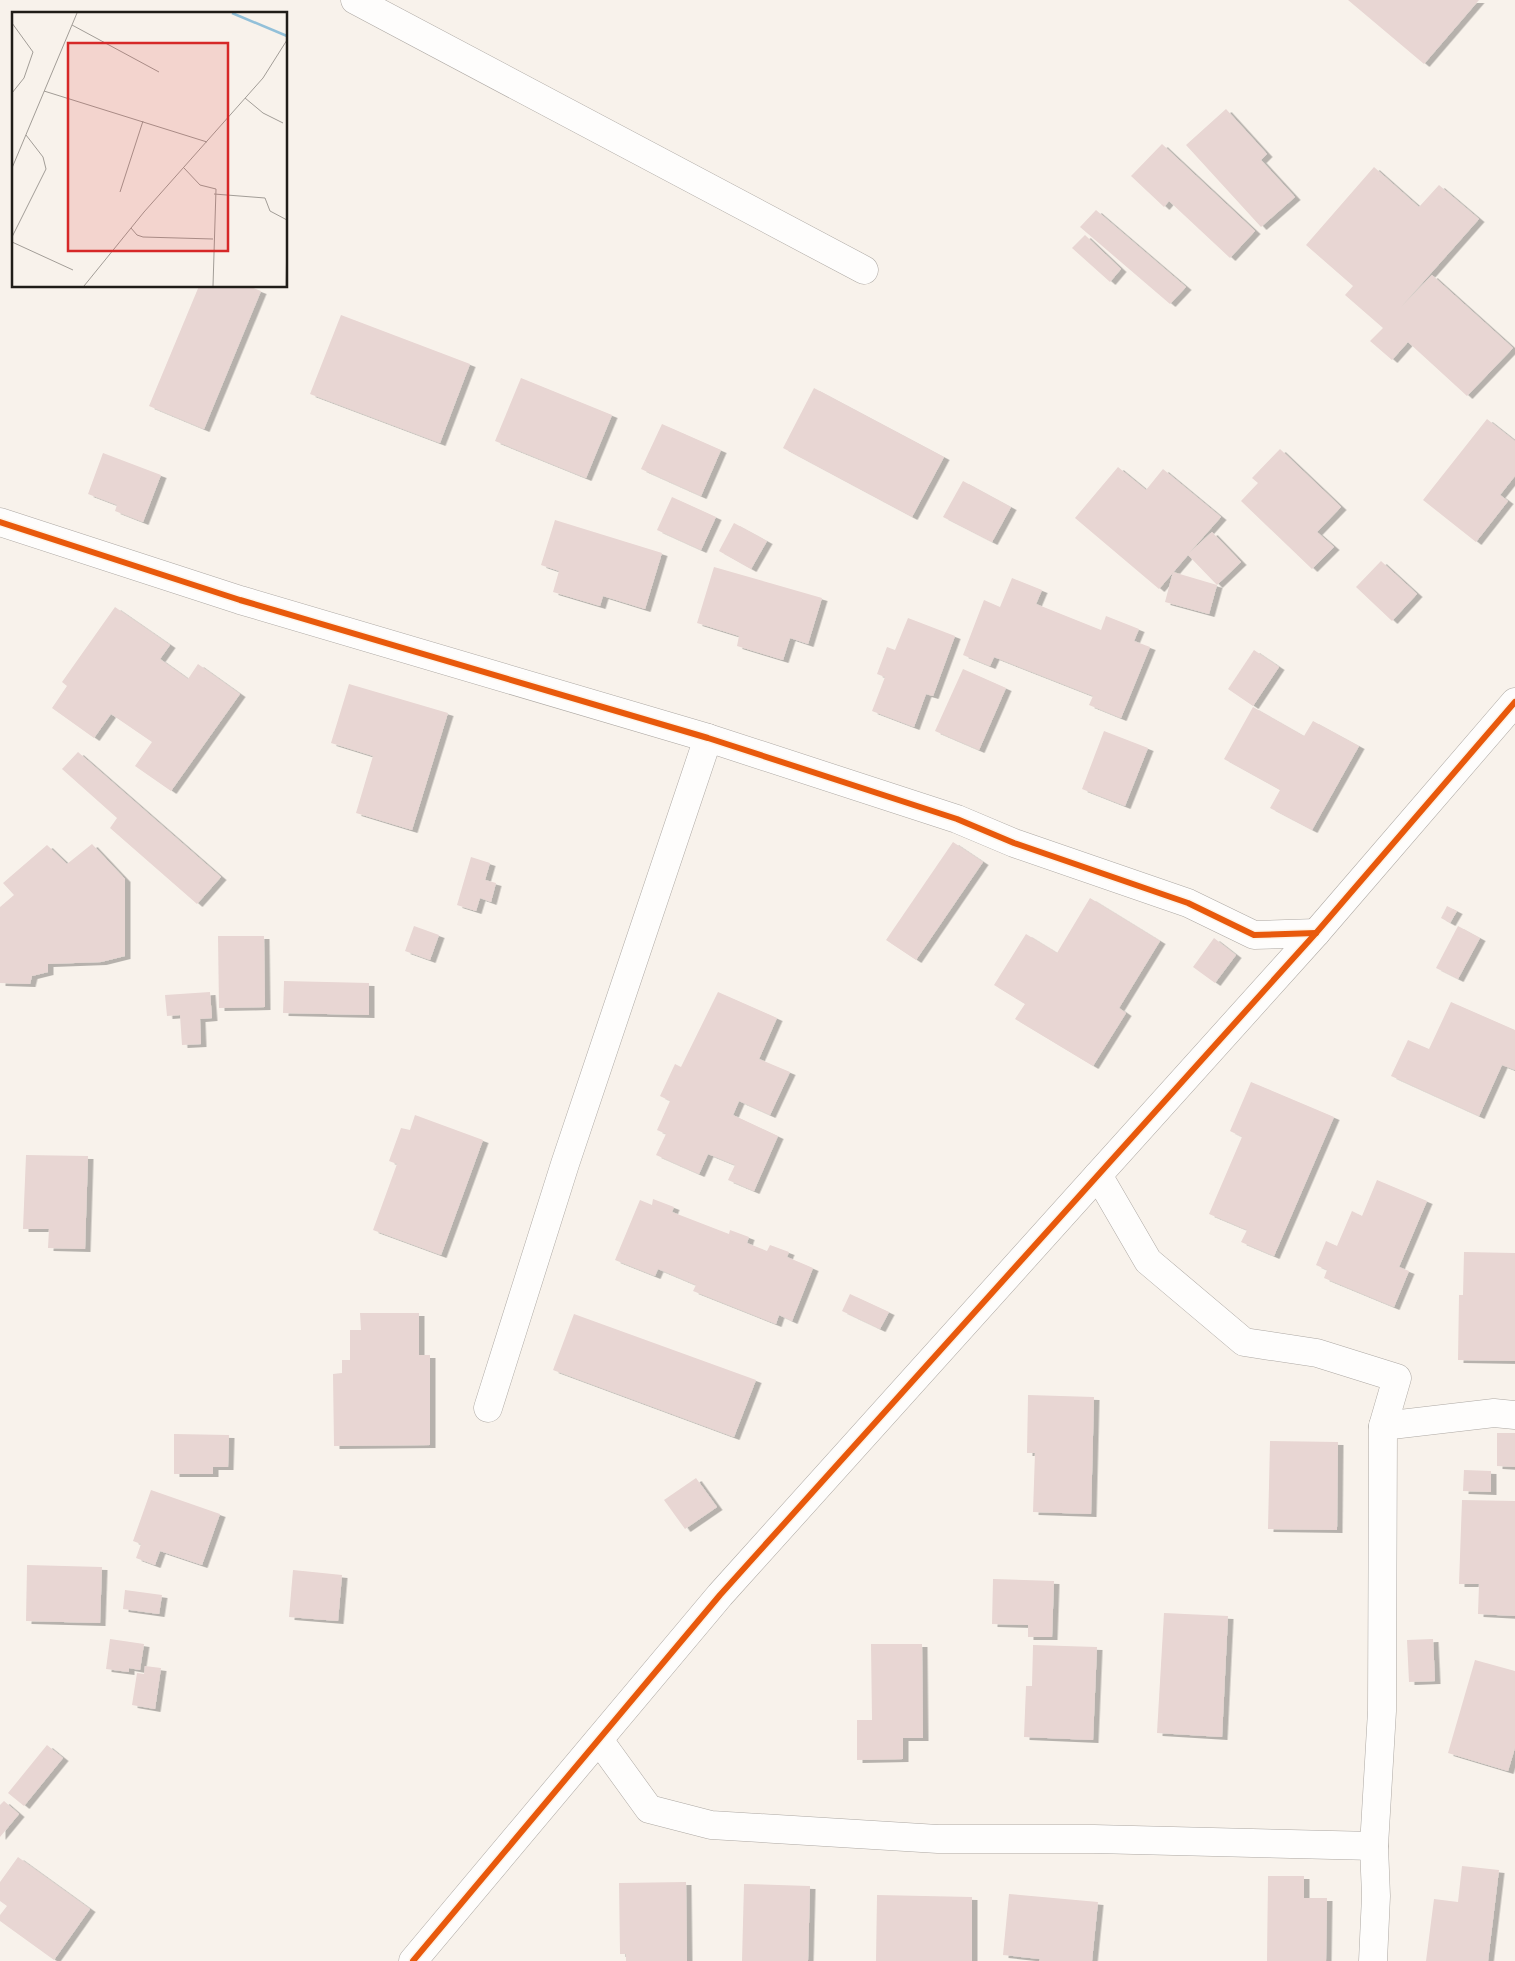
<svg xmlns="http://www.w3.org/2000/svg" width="1515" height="1961" viewBox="0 0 1515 1961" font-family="'Nunito Sans',sans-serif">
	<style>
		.building { fill: #e8d6d3; filter: url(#shadow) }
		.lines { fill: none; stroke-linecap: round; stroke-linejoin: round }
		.street-casing { stroke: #ada8a3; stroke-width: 29 }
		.street { stroke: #fefdfc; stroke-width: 28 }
		.cycleway-casing { stroke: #fdf3e6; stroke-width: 9 }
		.cycleway { stroke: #e8590c; stroke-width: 6 }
		.inset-river { fill: none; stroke: #92c0d9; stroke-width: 2.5 }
		.inset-road { fill: none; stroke: #a29d97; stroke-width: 1 }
		.view { fill: #d62828; fill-opacity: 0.15; stroke: #d62828; stroke-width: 2.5 }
		.inset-edge { fill: none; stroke: #201d18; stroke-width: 2.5 }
	</style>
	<defs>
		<filter id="shadow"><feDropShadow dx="5.5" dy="3" stdDeviation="0" flood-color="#0004"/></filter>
	</defs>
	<rect width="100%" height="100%" fill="#f8f2eb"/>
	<g class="building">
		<polygon points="1348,0 1479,0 1424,64"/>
		<polygon points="1226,109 1267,154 1261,160 1295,197 1261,227 1186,145"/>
		<polygon points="1162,144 1255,231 1230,258 1169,201 1164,207 1131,176"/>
		<polygon points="1374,167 1419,207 1439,185 1479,219 1401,307 1432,275 1513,348 1467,396 1408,342 1392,360 1370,341 1383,328 1345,295 1353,286 1306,245"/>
		<polygon points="1096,210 1186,287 1170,304 1080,227"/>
		<polygon points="1085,235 1121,269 1110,282 1072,248"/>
		<polygon points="199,286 248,286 261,291 204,429 149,406"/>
		<polygon points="341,315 470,364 440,443 310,394"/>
		<polygon points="521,378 612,415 586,478 495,441"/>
		<polygon points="814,388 944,457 912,517 783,448"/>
		<polygon points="1487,419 1515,441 1515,476 1500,495 1508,501 1476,542 1423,500"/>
		<polygon points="662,424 721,450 701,496 641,469"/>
		<polygon points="1280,449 1341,507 1317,532 1334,547 1312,569 1241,501 1258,483 1252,478"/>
		<polygon points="103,453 161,475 143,522 115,511 117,505 88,494"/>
		<polygon points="1118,467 1146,490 1163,469 1221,517 1189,553 1212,532 1241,562 1217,585 1188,555 1159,589 1075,518"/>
		<polygon points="963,481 1011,507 992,542 943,517"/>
		<polygon points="672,497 716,517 701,550 657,530"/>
		<polygon points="555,520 662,553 645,609 603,596 600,606 553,592 559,571 541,565"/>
		<polygon points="734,523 767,541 751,569 719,551"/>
		<polygon points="1381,561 1417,594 1392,621 1356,587"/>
		<polygon points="714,567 822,598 808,644 790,638 783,660 737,646 739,636 697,623"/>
		<polygon points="1173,572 1217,585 1209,614 1165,602"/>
		<polygon points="1012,578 1042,590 1036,604 1101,630 1106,616 1139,629 1134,641 1150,647 1121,718 1089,705 1093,696 994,657 990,666 963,655 984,600 1000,607"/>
		<polygon points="115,607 170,645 160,659 188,679 198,664 240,694 171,791 135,766 152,742 111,714 94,738 52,708 67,686 62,682"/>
		<polygon points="908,618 955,636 933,696 926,694 914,727 872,711 885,677 877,674 887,647 895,650"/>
		<polygon points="1254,650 1279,667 1253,706 1228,689"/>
		<polygon points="963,669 1006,688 979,750 935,731"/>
		<polygon points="349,684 448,713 412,830 356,813 373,756 331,743"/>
		<polygon points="1253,707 1304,736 1313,721 1359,746 1312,830 1270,808 1280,790 1224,759"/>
		<polygon points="1104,731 1148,748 1125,806 1082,789"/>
		<polygon points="78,752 221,877 197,904 110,828 117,818 62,769"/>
		<polygon points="953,842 983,862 916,960 886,940"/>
		<polygon points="92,844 125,879 125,956 101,962 48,964 48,972 32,976 30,984 0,983 0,907 14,895 3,883 47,845 67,864"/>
		<polygon points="471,857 490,863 485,880 496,883 491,902 480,898 476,911 457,905"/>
		<polygon points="1090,898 1160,941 1119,1008 1126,1013 1093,1066 1015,1019 1025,1004 994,985 1026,934 1057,953"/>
		<polygon points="1447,906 1457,911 1450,923 1441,918"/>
		<polygon points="414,926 439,935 430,960 405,951"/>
		<polygon points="1458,926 1480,938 1458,979 1436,968"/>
		<polygon points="218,936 264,936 265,1007 219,1008"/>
		<polygon points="1214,938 1236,955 1215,983 1193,967"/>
		<polygon points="284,981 369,983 369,1015 283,1013"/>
		<polygon points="210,992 212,1018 200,1019 201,1044 182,1045 180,1015 167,1016 165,995"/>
		<polygon points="718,992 777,1018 759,1059 790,1072 770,1115 739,1101 733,1115 778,1136 754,1191 728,1180 735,1165 708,1154 699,1174 656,1155 666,1134 657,1130 670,1101 660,1096 675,1064 681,1067"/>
		<polygon points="1451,1002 1515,1030 1515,1070 1502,1065 1479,1116 1391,1076 1408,1040 1429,1049"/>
		<polygon points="1251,1082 1334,1117 1274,1256 1241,1242 1247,1230 1209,1214 1242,1137 1230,1131"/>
		<polygon points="415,1115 483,1140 441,1255 373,1230 397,1164 389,1161 401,1128 410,1130"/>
		<polygon points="26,1155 88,1156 85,1249 48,1248 49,1229 23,1229"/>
		<polygon points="1377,1180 1427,1201 1399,1267 1409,1271 1394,1307 1324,1278 1327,1270 1316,1265 1326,1241 1337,1246 1352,1211 1362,1216"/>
		<polygon points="653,1199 674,1207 672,1212 729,1234 730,1230 749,1237 747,1243 767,1251 770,1245 789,1252 787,1257 813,1268 792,1321 779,1315 776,1324 693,1291 696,1285 658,1269 655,1276 615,1260 640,1200 652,1205"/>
		<polygon points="1464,1252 1515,1253 1515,1361 1458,1360 1459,1295 1463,1295"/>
		<polygon points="850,1294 889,1312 880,1329 842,1311"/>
		<polygon points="360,1313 419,1313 419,1355 430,1355 430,1445 334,1446 333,1374 342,1373 342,1360 350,1360 350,1330 361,1330"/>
		<polygon points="574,1314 756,1380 734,1437 553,1370"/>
		<polygon points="1028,1395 1094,1397 1091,1514 1033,1512 1035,1453 1027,1453"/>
		<polygon points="1497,1433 1515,1433 1515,1467 1497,1466"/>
		<polygon points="174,1434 229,1435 228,1467 213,1467 213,1474 174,1474"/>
		<polygon points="1270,1441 1338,1442 1337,1530 1268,1529"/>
		<polygon points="1464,1470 1491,1471 1491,1492 1463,1491"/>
		<polygon points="696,1478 717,1507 685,1529 664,1500"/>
		<polygon points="151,1490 220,1514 202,1565 160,1551 155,1565 136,1558 141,1544 133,1541"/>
		<polygon points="1462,1500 1515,1501 1515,1616 1478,1614 1479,1584 1459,1584"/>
		<polygon points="27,1565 102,1567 100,1623 26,1621"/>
		<polygon points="293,1570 342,1575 338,1621 289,1617"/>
		<polygon points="993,1579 1054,1581 1052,1637 1028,1637 1028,1625 992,1624"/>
		<polygon points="125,1590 162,1595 159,1614 123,1609"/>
		<polygon points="1164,1613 1228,1616 1222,1737 1157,1733"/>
		<polygon points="110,1639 144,1644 140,1670 129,1668 129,1672 106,1669"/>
		<polygon points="1433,1639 1435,1681 1409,1682 1407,1640"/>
		<polygon points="871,1644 922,1644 923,1738 903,1738 903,1759 857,1760 857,1720 872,1720"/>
		<polygon points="1033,1645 1097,1647 1093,1740 1024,1737 1026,1686 1032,1686"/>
		<polygon points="1475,1660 1515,1671 1515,1748 1508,1771 1448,1753"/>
		<polygon points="145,1666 161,1668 155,1709 132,1705 137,1673 144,1674"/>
		<polygon points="47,1745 63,1758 24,1806 8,1793"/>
		<polygon points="4,1801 19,1814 0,1837 0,1805"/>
		<polygon points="18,1857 90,1909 54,1960 0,1921 0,1915 7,1906 0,1901 0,1882"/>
		<polygon points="1462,1866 1499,1870 1488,1961 1426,1961 1434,1899 1458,1902"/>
		<polygon points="1268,1876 1304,1876 1304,1898 1327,1898 1326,1961 1267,1961"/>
		<polygon points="686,1882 687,1961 626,1961 626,1954 620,1954 619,1883"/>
		<polygon points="744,1884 810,1886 808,1961 742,1961"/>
		<polygon points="1009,1894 1098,1902 1092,1961 1039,1961 1040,1959 1003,1955"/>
		<polygon points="877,1895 972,1897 972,1961 876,1961"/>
	</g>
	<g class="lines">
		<g class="street-casing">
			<g id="street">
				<polyline points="355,0 864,270"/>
				<polyline points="0,522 240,600 708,738 957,819 1014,843 1188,903 1254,935 1316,933"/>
				<polyline points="1098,1175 1148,1261 1244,1342 1317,1353 1397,1378 1383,1426 1382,1711 1374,1846 1376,1896 1373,1961"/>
				<polyline points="488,1408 565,1164 708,738"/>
				<polyline points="1383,1426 1494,1413 1515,1415"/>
				<polyline points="599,1740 649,1809 711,1825 938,1839 1094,1839 1374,1846"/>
				<polyline points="413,1961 720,1595 1316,933 1515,702"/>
			</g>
		</g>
		<use href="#street" class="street"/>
		<g class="cycleway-casing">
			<g id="cycleway">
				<polyline points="0,522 240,600 708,738 957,819 1014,843 1188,903 1254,935 1316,933"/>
				<polyline points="413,1961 720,1595 1316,933 1515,702"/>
			</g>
		</g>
		<use href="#cycleway" class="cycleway"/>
	</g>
	<g transform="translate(12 12)">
		<rect width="275" height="275" fill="#f8f2eb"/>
		<path class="inset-river" d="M220,1L275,24"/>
		<path class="inset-road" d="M0,11L21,40L12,66L0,81M60,13L147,60M32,79L195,130M233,86L251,101L271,111M0,156L65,1M172,156L188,173L204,177L201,274M108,180L131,109M202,182L253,186L258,199L275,208M119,216L125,223L131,225L201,227M0,225L34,157L31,145L14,123M0,230L61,258M72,274L132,200L251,66L275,28M274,274L275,227"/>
		<path class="view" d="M56,31H216V239H56Z"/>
		<rect width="275" height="275" class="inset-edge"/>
	</g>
</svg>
